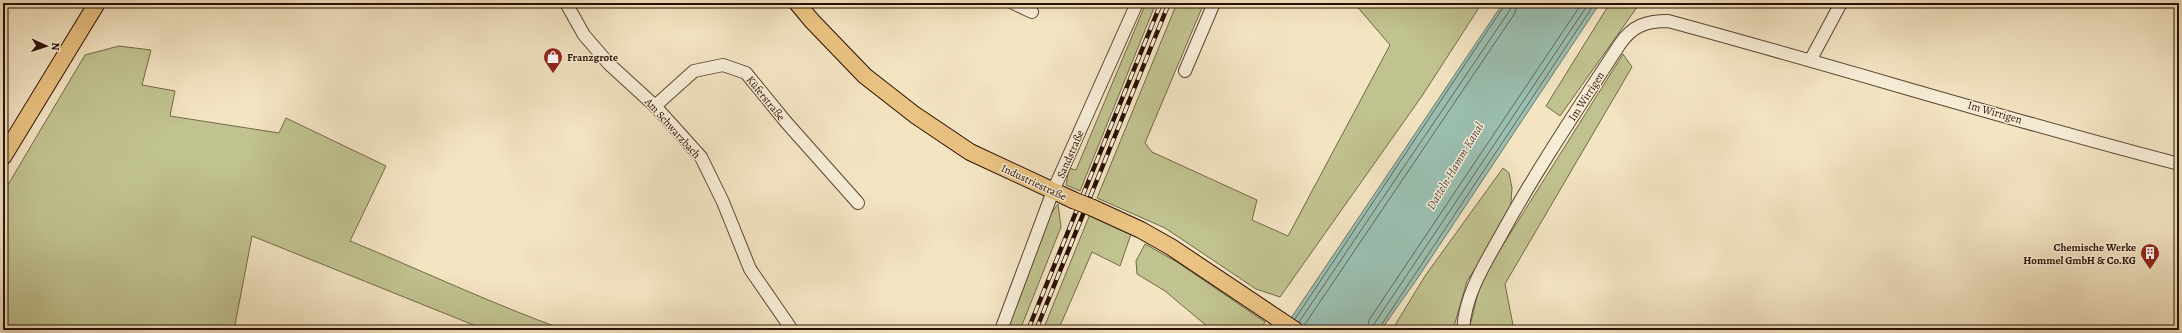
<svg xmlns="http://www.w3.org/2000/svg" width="2182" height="333" viewBox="0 0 2182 333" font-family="Alegreya,serif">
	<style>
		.green { fill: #c0c28f; stroke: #746848 }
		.water { fill: #9bbfb1; stroke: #6d786b }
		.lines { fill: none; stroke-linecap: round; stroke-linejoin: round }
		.shore { stroke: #62665a; stroke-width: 1 }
		.minor-casing { stroke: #5c4432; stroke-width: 14 }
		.major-casing { stroke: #290e02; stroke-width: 18 }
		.minor { stroke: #f7edd7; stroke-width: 12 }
		.major { stroke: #eac281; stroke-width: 16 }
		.rail-casing { stroke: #290e02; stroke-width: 4.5 }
		.rail { stroke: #f7edd7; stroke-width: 3; stroke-dasharray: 9; stroke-linecap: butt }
		.major-bridge-casing { stroke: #290e02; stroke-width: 18; stroke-linecap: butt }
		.major-bridge { stroke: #eac281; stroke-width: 16 }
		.labels { text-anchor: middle; stroke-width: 3; stroke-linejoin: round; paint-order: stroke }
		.poi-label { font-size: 11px; font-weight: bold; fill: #290e02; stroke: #f7edd7; text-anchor: start }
		.street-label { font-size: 11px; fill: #290e02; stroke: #f7edd7 }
		.water-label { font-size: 12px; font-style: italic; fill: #514c3f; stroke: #f7edd7 }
	</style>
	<rect width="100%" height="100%" fill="#f3e4c2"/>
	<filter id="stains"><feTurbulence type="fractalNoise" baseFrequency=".005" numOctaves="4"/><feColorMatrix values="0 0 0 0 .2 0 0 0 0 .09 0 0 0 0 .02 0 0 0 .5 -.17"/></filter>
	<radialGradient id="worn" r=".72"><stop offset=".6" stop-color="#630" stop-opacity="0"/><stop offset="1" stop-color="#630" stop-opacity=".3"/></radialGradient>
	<g class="green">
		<polygon points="1146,3 1156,3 1080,191 1066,185 1069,168 1076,170"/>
		<polygon points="1177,3 1204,3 1145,143 1152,152 1257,200 1252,220 1288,236 1390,45 1354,3 1482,3 1422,96 1280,297 1256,289 1165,228 1097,198"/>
		<polygon points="1610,3 1640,3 1560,116 1546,106"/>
		<path d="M119,46L151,50L142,85L175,91L170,116L279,133L286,118L386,166L350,241C421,270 492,304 565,330H486L252,236L234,330H3V193L85,55Z"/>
		<polygon points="1623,54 1632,67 1505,284 1514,330 1469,330 1481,280"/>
		<polygon points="1503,168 1509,173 1512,188 1510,216 1467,281 1453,330 1392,330 1425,276"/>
		<polygon points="1058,204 1061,227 1020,330 1006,330 1047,219"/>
		<polygon points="1090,214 1131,234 1120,266 1092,252 1060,326 1050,326 1049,330 1043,330"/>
		<polygon points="1145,244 1177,262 1265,322 1261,330 1207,330 1208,327 1165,291 1137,274 1136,261"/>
	</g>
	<polygon class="water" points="1503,3 1600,3 1417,279 1381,330 1283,330"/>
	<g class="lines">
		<g class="shore">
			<polyline points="1295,319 1506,3"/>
			<polyline points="1299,322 1510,10 1511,3"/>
			<polyline points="1303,327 1515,13 1517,3"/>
			<polyline points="1367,330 1369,320 1582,3"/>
			<polyline points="1373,330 1374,324 1589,3"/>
			<polyline points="1378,330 1595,3"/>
		</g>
		<g class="minor-casing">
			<g id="minor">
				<polyline points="566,3 584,35 609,64 655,106 701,157 723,202 750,269 792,330"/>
				<polyline points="1013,3 1032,12"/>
				<polyline points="1811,59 1841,3"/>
				<polyline points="1185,71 1214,3"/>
				<polyline points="655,106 694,71 723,65 746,73 786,122 858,203"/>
				<polyline points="1001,330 1053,191 1137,3"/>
				<path d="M1463,330C1465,295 1484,265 1501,235C1537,169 1579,107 1620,44C1632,26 1646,21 1668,21C1839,67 2008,120 2179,164"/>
			</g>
		</g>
		<g class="major-casing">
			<g id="major">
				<polyline points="797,3 812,21 865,76 915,115 970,152 1073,200"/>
				<polyline points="3,157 97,3"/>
				<polyline points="1093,208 1141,230 1171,247 1295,330"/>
			</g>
		</g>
		<use href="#minor" class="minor"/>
		<use href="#major" class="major"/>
		<g class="rail-casing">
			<g id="rail">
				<polyline points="1028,330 1161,3"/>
				<polyline points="1036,330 1169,3"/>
			</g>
		</g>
		<use href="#rail" class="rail"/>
		<g class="major-bridge-casing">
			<polyline id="major-bridge" points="1073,200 1093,208"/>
		</g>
		<use href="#major-bridge" class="major-bridge"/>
	</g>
	<defs>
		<g id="shop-pin" transform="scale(1)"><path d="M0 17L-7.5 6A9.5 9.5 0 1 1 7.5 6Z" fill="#8f2418" stroke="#f7edd7"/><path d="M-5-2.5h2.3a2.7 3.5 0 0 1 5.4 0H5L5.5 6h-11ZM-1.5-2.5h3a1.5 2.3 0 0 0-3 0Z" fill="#fff"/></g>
		<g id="building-pin" transform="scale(1)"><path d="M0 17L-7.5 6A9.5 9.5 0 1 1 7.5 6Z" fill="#8f2418" stroke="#f7edd7"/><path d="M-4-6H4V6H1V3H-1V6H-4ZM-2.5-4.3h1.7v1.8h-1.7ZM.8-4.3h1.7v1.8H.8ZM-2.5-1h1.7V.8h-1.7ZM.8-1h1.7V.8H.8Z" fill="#fff"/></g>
	</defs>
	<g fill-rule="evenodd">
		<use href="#shop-pin" x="553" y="57"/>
		<use href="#building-pin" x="2150" y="253"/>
	</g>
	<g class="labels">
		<g class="poi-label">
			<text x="567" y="61">Franzgrote</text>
			<text x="2136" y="251" text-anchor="end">Chemische Werke<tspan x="2136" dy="13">Hommel GmbH &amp; Co.KG</tspan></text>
		</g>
		<g class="street-label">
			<text transform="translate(1586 96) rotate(-57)" y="4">Im Wirrigen</text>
			<text transform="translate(766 98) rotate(51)" y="4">Küferstraße</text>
			<text transform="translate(1995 112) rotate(16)" y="4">Im Wirrigen</text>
			<text transform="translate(673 128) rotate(48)" y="4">Am Schwarzbach</text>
			<text transform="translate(1070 154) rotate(-66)" y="4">Sandstraße</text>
			<text transform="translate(1034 182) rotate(25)" y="4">Industriestraße</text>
		</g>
		<g class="water-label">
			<text transform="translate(1455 166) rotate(-59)" y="4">Datteln-Hamm-Kanal</text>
		</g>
	</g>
	<rect width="2182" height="333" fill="none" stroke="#f3e4c2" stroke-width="16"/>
	<rect x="4" y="4" width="2174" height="325" fill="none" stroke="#290e02" stroke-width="2"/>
	<rect x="8" y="8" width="2166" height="317" fill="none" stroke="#290e02"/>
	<g transform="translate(46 46) rotate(93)" stroke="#f7edd7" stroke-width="3" paint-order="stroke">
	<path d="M0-3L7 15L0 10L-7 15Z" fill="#290e02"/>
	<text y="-6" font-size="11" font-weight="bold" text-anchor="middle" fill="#290e02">N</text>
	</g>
	<rect width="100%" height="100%" filter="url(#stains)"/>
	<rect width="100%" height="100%" fill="url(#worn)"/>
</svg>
